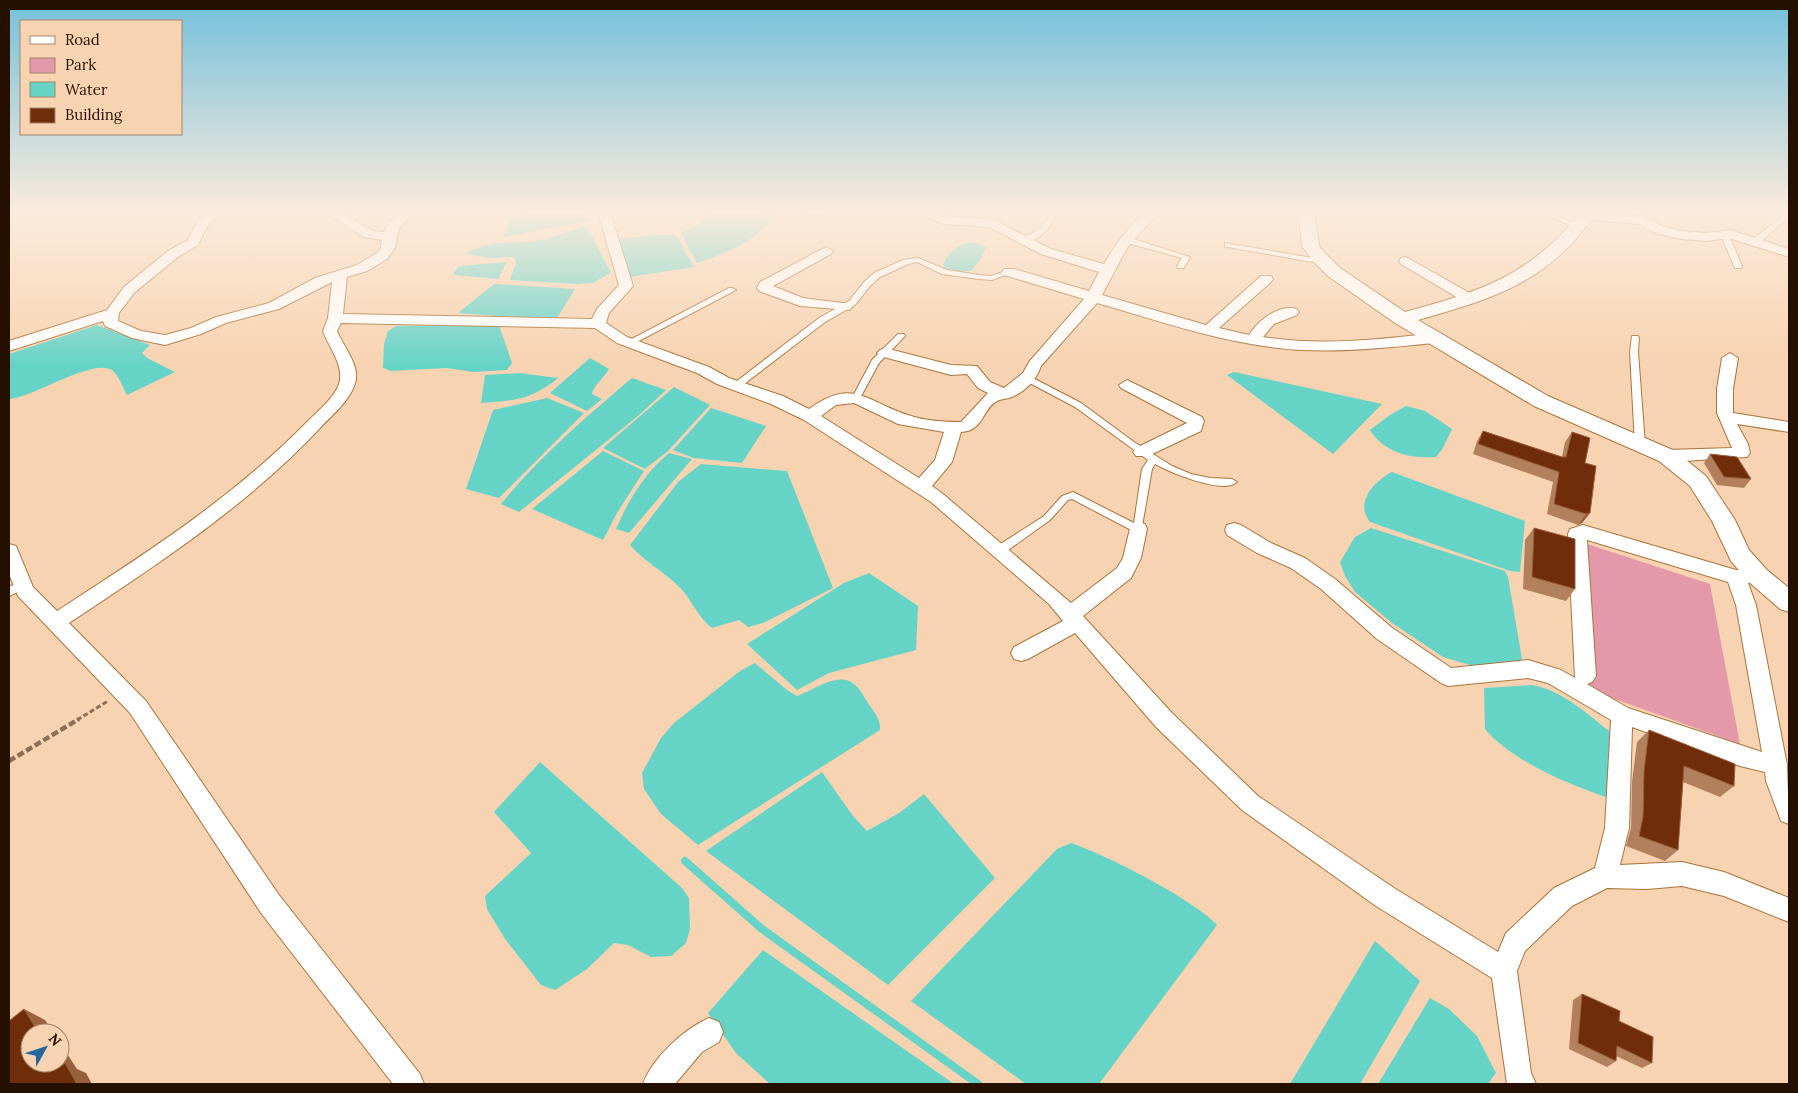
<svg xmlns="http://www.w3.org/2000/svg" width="1798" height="1093" viewBox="0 0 1798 1093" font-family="Lora,serif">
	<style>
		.green { fill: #e399a9 }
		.water { fill: #66d3c7 }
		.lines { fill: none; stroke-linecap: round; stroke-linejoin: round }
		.stream { stroke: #66d3c7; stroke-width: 8 }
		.service-casing { stroke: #a9743b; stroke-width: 2 }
		.minor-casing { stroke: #a9743b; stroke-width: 2 }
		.tertiary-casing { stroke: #a9743b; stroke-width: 2 }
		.path-far1 { stroke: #8b6f56; stroke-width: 3; stroke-dasharray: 5 2.5; stroke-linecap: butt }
		.path { stroke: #8b6f56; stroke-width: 4.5; stroke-dasharray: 7 3; stroke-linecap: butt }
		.service { fill: #fff; fill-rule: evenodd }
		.minor { fill: #fff; fill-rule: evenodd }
		.tertiary { fill: #fff; fill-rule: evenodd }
		.wall { fill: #b3805d }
		.shaded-wall { fill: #98603b }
		.building { fill: #6f2e09; stroke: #98603b }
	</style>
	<rect width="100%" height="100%" fill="#f7d3b1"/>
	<polygon class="green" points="1578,541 1710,584 1740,744 1584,688"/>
	<g class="water">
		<polygon points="536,212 582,212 588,221 504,237 510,218"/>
		<path d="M712,212H772L773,219C755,241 724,254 697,263L681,233L701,222Z"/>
		<path d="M587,226L611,273L592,283L578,284L510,280L516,263L514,257L489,258L466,254C488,238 520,246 546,239C559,235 573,230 587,226Z"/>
		<polygon points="655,235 676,235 694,267 630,277 618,239"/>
		<path d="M972,242L986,247L982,257L971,271H954L945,269L943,265C946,254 960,243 972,242Z"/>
		<polygon points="507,262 498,279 454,275 454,272 459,266"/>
		<polygon points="494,284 575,289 556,320 458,313"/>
		<path d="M97,325L150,345L142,353L147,358L175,372L127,395C123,388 119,376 113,371C95,356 31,399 9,399V354Z"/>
		<polygon points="499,325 512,363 507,370 473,372 447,368 391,371 383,368 384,344 388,331 396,326"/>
		<path d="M590,358L609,369C605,377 593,386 592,394L602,399L587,411L550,393Z"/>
		<polygon points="1234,372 1382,404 1333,454 1227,375"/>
		<path d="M519,373L558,378C533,399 514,401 481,403L485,375Z"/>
		<path d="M632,378L666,390L638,416L519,512L501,504C539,457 586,417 632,378Z"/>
		<polygon points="674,387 710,405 668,451 645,469 603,448"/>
		<polygon points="547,398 584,413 499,498 466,489 493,410"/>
		<path d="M1406,406L1425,411L1452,429L1443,448L1436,457C1411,459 1384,453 1370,430L1390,415Z"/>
		<polygon points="711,408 766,426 742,463 694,458 673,450"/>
		<polygon points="603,451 644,471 617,513 603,540 532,509"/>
		<path d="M669,453L692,459L629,533L616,529C629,499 644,474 669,453Z"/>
		<path d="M701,464L787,471L833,588L763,623L748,627L739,620L712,628C696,616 691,596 675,583C661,570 643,560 630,545L678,482Z"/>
		<path d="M1392,472L1525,521L1520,572L1510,571L1370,522C1354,503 1374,481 1392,472Z"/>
		<polygon points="1371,528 1505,571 1508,577 1522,659 1516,664 1480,668 1443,657 1392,623 1355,592 1345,576 1340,562 1355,537"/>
		<polygon points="869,573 918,606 916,650 829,673 797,690 747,644 844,583"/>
		<path d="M755,663L787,690L797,696C814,690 838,671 854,684C860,688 864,697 868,703C874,712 881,719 880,730L698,845L661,814L644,789L642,773L661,738L674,723L740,671Z"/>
		<path d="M1532,685C1564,690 1591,718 1617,737L1612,799C1574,787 1511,761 1485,729L1484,688Z"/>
		<polygon points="540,762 682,888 689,898 690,929 686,943 671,956 651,957 628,945 614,943 587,969 555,990 541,985 505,939 487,909 485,896 531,853 494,812"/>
		<polygon points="822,772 853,816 867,831 899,813 924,794 995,878 888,985 706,851"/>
		<path d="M1071,843C1106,855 1193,899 1217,925L1099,1084H1026L911,1001L1057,849Z"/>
		<polygon points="1375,941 1420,981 1360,1084 1290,1084"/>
		<polygon points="763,950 954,1084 770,1084 736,1053 708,1013"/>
		<polygon points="1430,998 1449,1009 1477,1036 1496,1073 1488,1084 1378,1084"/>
	</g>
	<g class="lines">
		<polyline class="stream" points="685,861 762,929 978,1084"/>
		<g class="service-casing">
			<g id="service">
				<polygon points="804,212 825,212 817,216"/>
				<path d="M1051,212H1057C1052,227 1039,243 1021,242V238C1036,232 1045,228 1051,212Z"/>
				<polygon points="1541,212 1550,212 1580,227 1575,228"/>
				<polygon points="1789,212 1789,217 1759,243 1753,243 1753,239"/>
				<polygon points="1725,233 1729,235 1742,266 1741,268 1735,268 1734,266 1721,235"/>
				<polygon points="1124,238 1130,238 1190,257 1184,268 1178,268 1177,266 1182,258 1124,242"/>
				<polygon points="1225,243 1324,260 1328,262 1324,264 1228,247 1225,247"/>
				<polygon points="918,258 947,270 979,275 991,276 1009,270 1013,272 992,280 979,279 942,274 917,262 908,264 880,277 870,286 855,305 825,322 739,388 733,388 733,384 819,318 849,301 864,282 874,273 903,260"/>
				<polygon points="729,288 732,288 736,290 631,345 625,345 624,343"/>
				<polygon points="898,334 904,334 905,336 879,363 859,400 853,400 852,398 872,360"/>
				<polygon points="1632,336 1638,336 1639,338 1638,352 1645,445 1640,448 1635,445 1630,352"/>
				<path d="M1027,375L1081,403L1134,442L1172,466L1191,474L1210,478L1232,479L1237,482C1223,495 1169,472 1155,464L1152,469L1141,532H1135L1072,499L1068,500L1050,520L1004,553H996L995,550L996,547L1044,516L1062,496L1073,492L1134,523L1142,469L1148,460L1075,407L1024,380V376Z"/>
				<polygon points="22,581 26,582 27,585 26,588 9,596 9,587"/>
			</g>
		</g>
		<g class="minor-casing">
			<g id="minor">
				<path d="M209,212H223L208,225L198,245L178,257L134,293L119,313L118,321L141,331L165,335L191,328L216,317L269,303L315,278L357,265L377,253L381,248L382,240L364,237L325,212H340L373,231L384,232L388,223L401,212H415L399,228L395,248L387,259L367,271L347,277L343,314L592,319L597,309L619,285L598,212H610L633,286L609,313L606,323L627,337L709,367L729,378L783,396L809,409C853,377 865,401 908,415C925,421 944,422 961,422L988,393L978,388L967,374L951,375L880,356L877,353L880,350L885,348L951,365L977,366L990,382L1004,388L1023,373L1029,362L1084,299L1004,275L1002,272L1004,269H1014L1089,291L1099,272L1041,254L989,227L944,224L933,220L926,212H940L951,217L992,219L1051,249L1104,264C1115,245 1128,227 1145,212H1159L1127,248L1102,295L1206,325L1261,276H1271L1273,279L1271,282L1219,328L1249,335C1258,320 1279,304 1297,309L1299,312L1297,315L1274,324L1263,337C1320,346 1377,340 1434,333L1439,335L1442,338L1434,343C1382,348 1330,354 1278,348C1216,341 1156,320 1097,303L1041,366C1036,381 1024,393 1009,398C1005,399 1001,399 997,401C982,409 984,431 961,432L952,462L932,486L943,494L1071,603L1117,568L1123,558L1131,524L1138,522L1145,524L1147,529L1141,558L1131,578L1083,616L1172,713L1258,796L1394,888L1498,952L1506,933L1554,888L1595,868L1605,828L1611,720L1548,683L1528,678L1448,686L1441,683L1377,639L1321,589L1291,568L1257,553L1227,535L1225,530L1227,525L1234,523L1241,525L1271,543L1305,558L1335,579L1391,627L1451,668L1528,660L1561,670L1575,678L1568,534L1570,529L1583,525L1736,570L1756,571L1759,576L1756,581L1748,583L1756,605L1787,765L1789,824L1781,821L1766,781L1765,772L1740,766L1632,727L1629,828L1620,865L1682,862L1724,872L1789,898V922L1724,896L1682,886L1647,889L1607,888L1572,906L1525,951L1517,971L1531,1073L1536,1084H1507L1492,978L1376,906L1242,810L1156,727L1075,633L1028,659L1021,661L1014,659L1011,653L1014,647L1063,621L1049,604L931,502L804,420L771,404L717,384L697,373L617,343L595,328L341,323L337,331C343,346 361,366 355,383C350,401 332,415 320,428C247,506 158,564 69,623L146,701L279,895L420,1074L424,1084H393L261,913L130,713L18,596L9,574V544L16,546L18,551L33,587L57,611C145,554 234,497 308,421C318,411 334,398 339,384C345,366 328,346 323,331L328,318L332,282L279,309L226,323L201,334L165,345L132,338L105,326L103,321L9,351V341L107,310L124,287L168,251L188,240L198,220ZM854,403L898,424L944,432L935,460L919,478L821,416L836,405ZM1587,540L1728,582L1736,605L1762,752L1628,708L1587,684L1592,682L1596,676Z"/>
				<polygon points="1586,212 1642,216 1664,227 1681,231 1707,233 1730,230 1789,249 1789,257 1729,238 1707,241 1681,239 1655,233 1639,224 1581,219 1580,216"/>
				<polygon points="826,247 833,251 831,254 773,286 803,298 850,304 852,307 850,310 800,306 759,291 757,288 760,282"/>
				<polygon points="1406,257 1473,295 1475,298 1473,301 1463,301 1401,264 1399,261 1401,258"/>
				<polygon points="1730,353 1738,358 1733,389 1733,413 1789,422 1789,432 1737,424 1748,444 1750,453 1747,457 1667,462 1661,460 1658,456 1661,452 1667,450 1732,448 1717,413 1717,389 1722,358"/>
				<polygon points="1127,380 1202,417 1204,421 1201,431 1148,456 1136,456 1133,452 1136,448 1187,423 1121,388 1119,385"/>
				<path d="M709,1018L719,1022L723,1032L719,1042L702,1052L675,1084H643C652,1058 684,1029 709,1018Z"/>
			</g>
		</g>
		<g class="tertiary-casing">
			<path id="tertiary" d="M1298,212H1314L1319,246L1324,252L1340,268L1405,312C1480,291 1529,277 1581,212H1597C1549,282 1495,298 1418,320L1548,396L1675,451L1706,476L1735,520L1749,550L1767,570L1789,588V612L1780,609L1749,582L1731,561L1712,521L1690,486L1659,461L1534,406L1395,323L1328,276L1312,260L1302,246Z"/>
		</g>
		<polyline class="path-far1" points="77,720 108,701"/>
		<polyline class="path" points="9,761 79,719"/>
		<use href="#service" class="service"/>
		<use href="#minor" class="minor"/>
		<use href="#tertiary" class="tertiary"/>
	</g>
	<g class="wall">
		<polygon points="1483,431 1562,457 1565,442 1572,432 1585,463 1590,513 1582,523 1578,525 1547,514 1553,482 1473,454 1477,441"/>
		<polygon points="1710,454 1751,479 1744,488 1717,485 1704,463"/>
		<polygon points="1534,528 1575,589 1566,601 1523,589 1525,540"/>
		<polygon points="1649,730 1734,786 1720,797 1683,782 1678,850 1665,861 1626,846 1631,828 1632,782 1637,742"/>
		<polygon points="1582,994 1619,1021 1652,1063 1642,1068 1616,1056 1616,1061 1607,1067 1569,1049 1573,1000"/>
	</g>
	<g class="shaded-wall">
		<polygon points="1590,513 1582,523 1578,525 1586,514"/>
		<polygon points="24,1009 45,1020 54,1033 39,1033"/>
		<polygon points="60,1043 77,1069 86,1073 92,1084 77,1084 61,1066 58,1063 60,1063"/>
	</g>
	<g class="building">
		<polygon points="1483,431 1562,457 1566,457 1572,432 1590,438 1585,463 1596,466 1590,513 1586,514 1554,504 1559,472 1478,444"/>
		<polygon points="1710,454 1737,457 1751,479 1724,477"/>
		<polygon points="1534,528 1575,539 1575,589 1532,577"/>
		<polygon points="1649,730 1735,764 1734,786 1684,766 1678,850 1639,836 1643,817 1644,771"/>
		<polygon points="1582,994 1620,1011 1619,1021 1653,1037 1652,1063 1617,1046 1616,1061 1578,1043"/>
		<polygon points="24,1009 39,1033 30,1033 30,1063 58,1063 61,1066 65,1063 77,1084 9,1084 9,1021"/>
	</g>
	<linearGradient id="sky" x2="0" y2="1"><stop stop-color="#74c0db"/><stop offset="0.58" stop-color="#fbebdc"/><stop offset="1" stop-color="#fbebdc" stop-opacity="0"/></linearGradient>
	<rect width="1798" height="365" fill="url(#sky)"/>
	<rect width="1798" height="1093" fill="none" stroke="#251000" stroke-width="20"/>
	<rect x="20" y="20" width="162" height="115" fill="#f7d3b1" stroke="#a3856a"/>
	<rect x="30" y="36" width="25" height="8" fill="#ffffff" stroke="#a3856a"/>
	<text x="65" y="45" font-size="15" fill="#251000">Road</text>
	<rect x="30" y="58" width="25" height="15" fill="#e399a9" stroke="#a3856a"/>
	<text x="65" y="70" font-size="15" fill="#251000">Park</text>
	<rect x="30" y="82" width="25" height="15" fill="#66d3c7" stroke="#a3856a"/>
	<text x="65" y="95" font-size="15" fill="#251000">Water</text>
	<rect x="30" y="108" width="25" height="15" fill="#6f2e09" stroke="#a3856a"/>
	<text x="65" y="120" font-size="15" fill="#251000">Building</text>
	<g transform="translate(45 1048) rotate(50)"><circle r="24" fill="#f7d3b1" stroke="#a3856a"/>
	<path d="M0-4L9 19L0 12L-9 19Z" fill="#23689d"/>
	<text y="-8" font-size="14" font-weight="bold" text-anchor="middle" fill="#251000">N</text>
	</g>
</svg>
